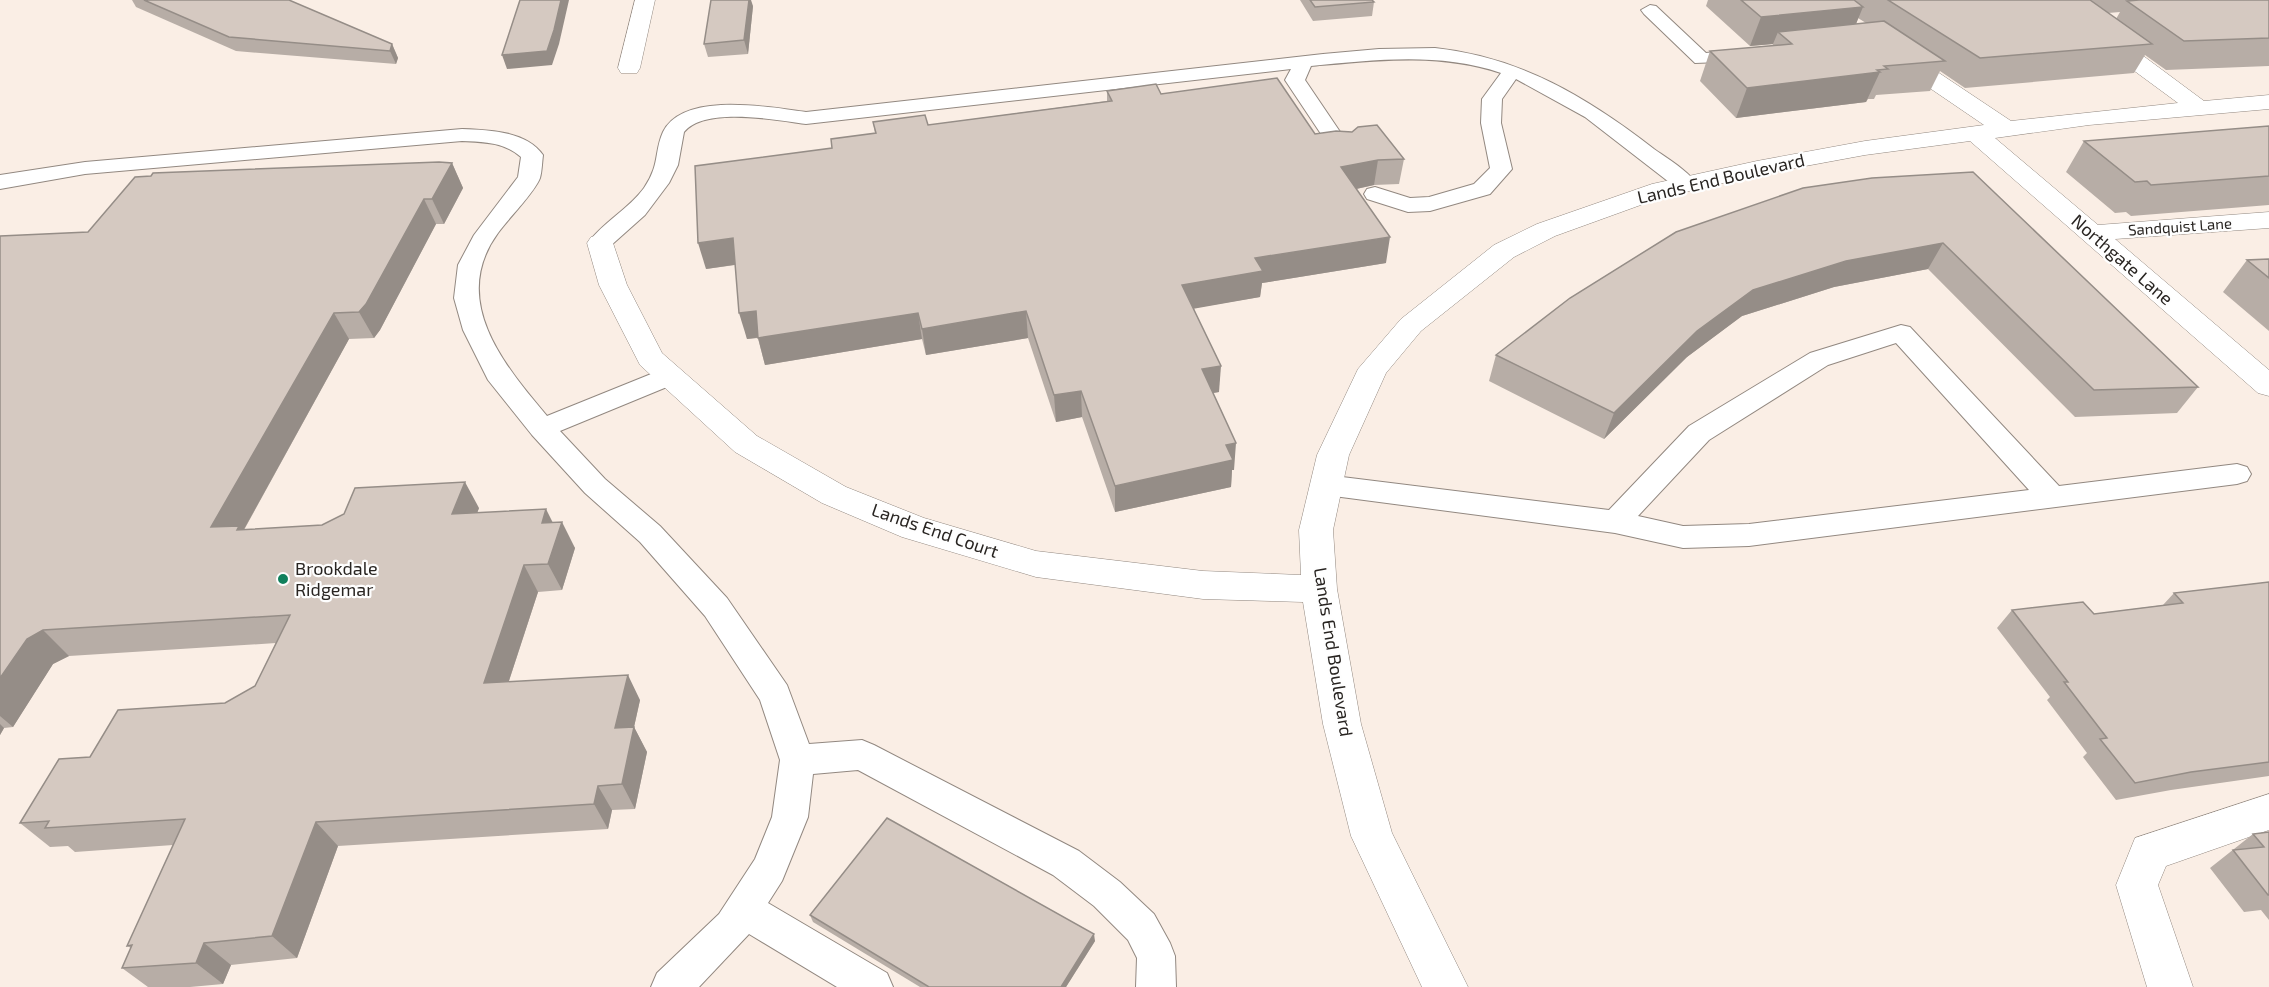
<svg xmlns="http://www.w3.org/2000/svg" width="2269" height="987" viewBox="0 0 2269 987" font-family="'Exo 2',sans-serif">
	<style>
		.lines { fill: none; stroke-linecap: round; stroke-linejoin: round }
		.lane-casing { stroke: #928880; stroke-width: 2 }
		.street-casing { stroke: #928880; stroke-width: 1 }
		.lane { fill: #fff; fill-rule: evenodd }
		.street { fill: #fff; fill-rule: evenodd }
		.wall { fill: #b7ada6; fill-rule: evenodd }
		.shaded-wall { fill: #958d87 }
		.building { fill: #d5c9c1; stroke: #958d87; stroke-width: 1.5 }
		.poi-dot { fill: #10805c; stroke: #fefefe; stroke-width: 2 }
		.labels { text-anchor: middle; stroke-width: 4.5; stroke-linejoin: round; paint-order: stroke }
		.far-street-label { font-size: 15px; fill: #282421; stroke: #fefefe }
		.street-label { font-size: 18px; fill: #282421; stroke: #fefefe }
		.poi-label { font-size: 18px; fill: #282421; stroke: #fefefe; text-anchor: start }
	</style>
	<rect width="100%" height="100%" fill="#faeee5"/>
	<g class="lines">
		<g class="lane-casing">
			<g id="lane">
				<polygon points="1650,5 1656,6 1706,53 1745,49 1754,55 1745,61 1695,63 1644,14 1641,10"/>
				<path d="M1435,48C1520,57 1587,97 1654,149C1668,159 1687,170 1697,184L1694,189H1678L1585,117L1516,79L1502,99L1501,123L1512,169L1490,194L1430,211L1408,212L1367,199L1364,194L1367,189L1375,187L1410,198L1429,197L1474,184L1490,168L1481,123L1482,99L1501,73C1439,52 1375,60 1311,66L1305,80L1353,151L1349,155H1335L1285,80L1291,69L806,124C776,120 705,106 684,132L678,165L669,183L645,215L608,248H592L588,243C603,222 629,209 644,188C660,165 654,152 663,132C683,91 769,107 806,112L1323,54L1379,49Z"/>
				<path d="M462,129C489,130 526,131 543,155C542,162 542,171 540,178C535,192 508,219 498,233C449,300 504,365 547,416L661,370L670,368L679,370L683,376L679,382L560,431L605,479L660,526L727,598L787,685L809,744L862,740L874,745L1079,851L1120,882L1154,914L1170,943L1175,956L1176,987H1136L1137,958L1128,940L1094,906L1053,875L858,770L813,774L808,817L782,881L768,903L887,973L893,987H837L749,934L699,987H651L657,973L719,914L755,859L772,817L780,760L760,700L705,616L640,542L585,493L532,435L488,380L463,330L454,298L458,265L474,235L518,177L521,157C504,142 484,142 462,141L85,174L0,189V175L85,162Z"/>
				<path d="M1901,325L1910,327L2059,486L2237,464L2247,467L2251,474L2247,481L2237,484L1749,546L1683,548L1615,533L1326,495L1316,492L1312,485L1316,478L1326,475L1609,510L1689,426L1810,353ZM1896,343L2029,490L1749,524L1683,526L1638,516L1709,440L1828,365Z"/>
			</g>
		</g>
		<g class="street-casing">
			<g id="street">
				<polygon points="635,0 655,0 640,68 637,73 621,73 618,68"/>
				<polygon points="2103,31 2111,32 2204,101 2269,95 2269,109 2089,125 1995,138 2098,225 2269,212 2269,228 2115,239 2269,370 2269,396 2258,393 1970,141 1865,155 1757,175 1660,198 1555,236 1514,257 1421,331 1386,373 1349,455 1333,530 1337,589 1361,724 1392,833 1468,987 1422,987 1351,836 1323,724 1303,602 1203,599 1036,577 902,537 822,503 735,452 640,365 599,285 587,243 591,237 600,235 609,237 613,243 627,285 662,353 757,436 846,487 924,518 1036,551 1203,571 1301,575 1299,530 1317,455 1358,369 1401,319 1494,245 1537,224 1652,184 1757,161 1865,141 1984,125 1890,61 1887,56 1890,51 1906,51 2011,121 2178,103 2095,42 2092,37 2095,32"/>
				<polygon points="2269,794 2269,830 2166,866 2158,885 2193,987 2147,987 2116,885 2135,838"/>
			</g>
		</g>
		<use href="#lane" class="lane"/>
		<use href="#street" class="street"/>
	</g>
	<g class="wall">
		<polygon points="132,0 289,0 392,44 398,58 396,64 236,51 136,7"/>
		<polygon points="1300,0 1372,0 1374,2 1372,16 1313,21"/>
		<path d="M1708,0H2269V66L2166,70L2145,55L2134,73L1965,88L1940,71L1930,91L1876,95L1874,99H1868L1866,102L1736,118L1700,81L1710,51L1772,46L1773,44L1750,46L1706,6ZM2120,12L2116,19L2108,13ZM1858,18L1866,23L1856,24Z"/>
		<polygon points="753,6 748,54 708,57 704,44"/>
		<polygon points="1107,91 1161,94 1315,134 1404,159 1399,184 1374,185 1356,189 1386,263 1262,283 1260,297 1194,308 1219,392 1213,393 1234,470 1232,470 1231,487 1115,512 1082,417 1056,422 1028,338 926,355 922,339 765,365 758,338 747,339 735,265 706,269 875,133 873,122 928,125 1107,101"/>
		<polygon points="2269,126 2269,205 2131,216 2126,212 2115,213 2066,172 2084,141"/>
		<polygon points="452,163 463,188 444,224 436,224 380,330 374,338 349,339 244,530 322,525 479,508 477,513 553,522 575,548 562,590 538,592 509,681 640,700 634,727 647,752 635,809 612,810 608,829 338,846 297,958 231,965 223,984 190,987 148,987 122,968 131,948 127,946 173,845 75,852 68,846 50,847 20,823 90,757 225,703 255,686 276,643 69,656 53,664 13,727 4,728 0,735 0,236 88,232"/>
		<polygon points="1872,178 2198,387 2177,413 2075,417 1928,269 1834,287 1742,316 1687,357 1604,439 1489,381 1496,355"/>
		<polygon points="2269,259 2269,331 2223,292 2247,260"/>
		<polygon points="2269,582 2269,776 2171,790 2116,800 2083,757 2087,753 2047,700 2050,697 1997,628 2012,610 2094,614 2163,605 2174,593"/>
		<polygon points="2269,832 2269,920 2261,910 2244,912 2210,868 2253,834"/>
		<polygon points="810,915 1095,941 1066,987 920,987 813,922"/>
	</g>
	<g class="shaded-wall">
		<polygon points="561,0 569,0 559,44 552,65 507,69 502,55"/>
		<polygon points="749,0 751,0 753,6 748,54 744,40"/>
		<polygon points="1863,7 1851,36 1778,32 1773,44 1750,46 1761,17"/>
		<polygon points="392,44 398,58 396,64 390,51"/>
		<polygon points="1880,72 1866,102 1736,118 1747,88"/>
		<polygon points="1378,160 1374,185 1338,193 1341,167"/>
		<polygon points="452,163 463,188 444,224 432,199"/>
		<polygon points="424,199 436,224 380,330 374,338 359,312"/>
		<polygon points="1390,237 1386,263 1262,283 1260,297 1181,311 1182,285 1255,258"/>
		<polygon points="733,238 740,264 706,269 698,243"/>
		<polygon points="1943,243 1928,269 1834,287 1742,316 1687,357 1604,439 1614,413 1697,331 1753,290 1846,261"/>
		<polygon points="756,311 763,337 747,339 739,313"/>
		<polygon points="1026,311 1028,338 926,355 922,329"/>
		<polygon points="334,313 349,339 243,531 211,527"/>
		<polygon points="918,313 922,339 765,365 758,338"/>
		<polygon points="1221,366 1219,392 1200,395 1202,369"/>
		<polygon points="1081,391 1082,417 1056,422 1054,395"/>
		<polygon points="1236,443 1234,470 1232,470 1231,487 1115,512 1115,486 1226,445"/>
		<polygon points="465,482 479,508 467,540 452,514"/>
		<polygon points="546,509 558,533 562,522 575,548 562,590 548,564 542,523"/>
		<polygon points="524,565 538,592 500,708 484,683"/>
		<polygon points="43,630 69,656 53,664 13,727 0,716 0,678 27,639"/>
		<polygon points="628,675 640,700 634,727 647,752 635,809 622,784 615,728"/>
		<polygon points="0,724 4,728 0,735"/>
		<polygon points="598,786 612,810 608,829 594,804"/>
		<polygon points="316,822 338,846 297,958 272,936"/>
		<polygon points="1094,934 1095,941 1066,987 1061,987"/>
		<polygon points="204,943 231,965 223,984 196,963"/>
	</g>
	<g class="building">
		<polygon points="144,0 289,0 392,44 390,51 229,37"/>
		<polygon points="520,0 561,0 554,30 547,51 502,55"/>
		<polygon points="711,0 749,0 744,40 704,44"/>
		<polygon points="1310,0 1372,0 1374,2 1315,7"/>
		<polygon points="1741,0 1854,0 1863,7 1761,17"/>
		<polygon points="1888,0 2090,0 2152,44 1980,58"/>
		<polygon points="2139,0 2269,0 2269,38 2184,41 2127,1"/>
		<polygon points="1884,21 1945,61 1884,66 1888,69 1877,70 1880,72 1747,88 1710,51 1792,44 1778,32"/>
		<polygon points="1277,78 1315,134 1336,131 1352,132 1358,127 1377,125 1404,159 1378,160 1341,167 1390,237 1255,258 1263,271 1182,285 1221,366 1202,369 1236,443 1226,445 1233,460 1115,486 1081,391 1054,395 1026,311 922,329 918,313 758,338 756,311 739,313 733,238 698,243 695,166 832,148 831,139 876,133 873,122 925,115 928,125 1112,101 1107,91 1156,84 1161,94"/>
		<polygon points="2269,126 2269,176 2151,185 2147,181 2135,182 2084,141"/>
		<polygon points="439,162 452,163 432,199 424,199 366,304 359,312 334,313 211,527 239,526 237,530 322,525 344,514 355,488 465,482 452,514 546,509 542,523 562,522 548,564 524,565 484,683 628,675 615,728 634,727 622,784 598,786 594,804 316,822 272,936 204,943 196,963 122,968 132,945 127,946 185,819 45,828 49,821 20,823 59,759 90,757 118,710 225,703 255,686 290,615 43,630 27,639 0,678 0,236 88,232 135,177 151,176 153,173"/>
		<polygon points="1973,172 2198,387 2094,390 1943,243 1846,261 1753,290 1697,331 1614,413 1496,355 1570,298 1676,232 1803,188 1872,178"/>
		<polygon points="2269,259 2269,278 2247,260"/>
		<polygon points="2269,582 2269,762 2191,772 2135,783 2100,739 2107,738 2064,682 2068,682 2012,610 2083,602 2094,614 2183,603 2174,593"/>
		<polygon points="887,818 1094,934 1061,987 929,987 810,915"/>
		<polygon points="2269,832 2269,895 2268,895 2233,850 2264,847 2253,834"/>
	</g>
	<circle class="poi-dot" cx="283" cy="579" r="6"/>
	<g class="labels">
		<g class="far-street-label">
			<text transform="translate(2180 227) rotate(-4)" y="5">Sandquist Lane</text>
		</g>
		<g class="street-label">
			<text transform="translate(1721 179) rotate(-13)" y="6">Lands End Boulevard</text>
			<text transform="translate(2122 260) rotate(41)" y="6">Northgate Lane</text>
			<text transform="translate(935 531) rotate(19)" y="6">Lands End Court</text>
			<text transform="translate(1333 652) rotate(81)" y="6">Lands End Boulevard</text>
		</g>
		<g class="poi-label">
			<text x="295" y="575">Brookdale<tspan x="295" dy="21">Ridgemar</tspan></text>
		</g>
	</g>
</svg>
